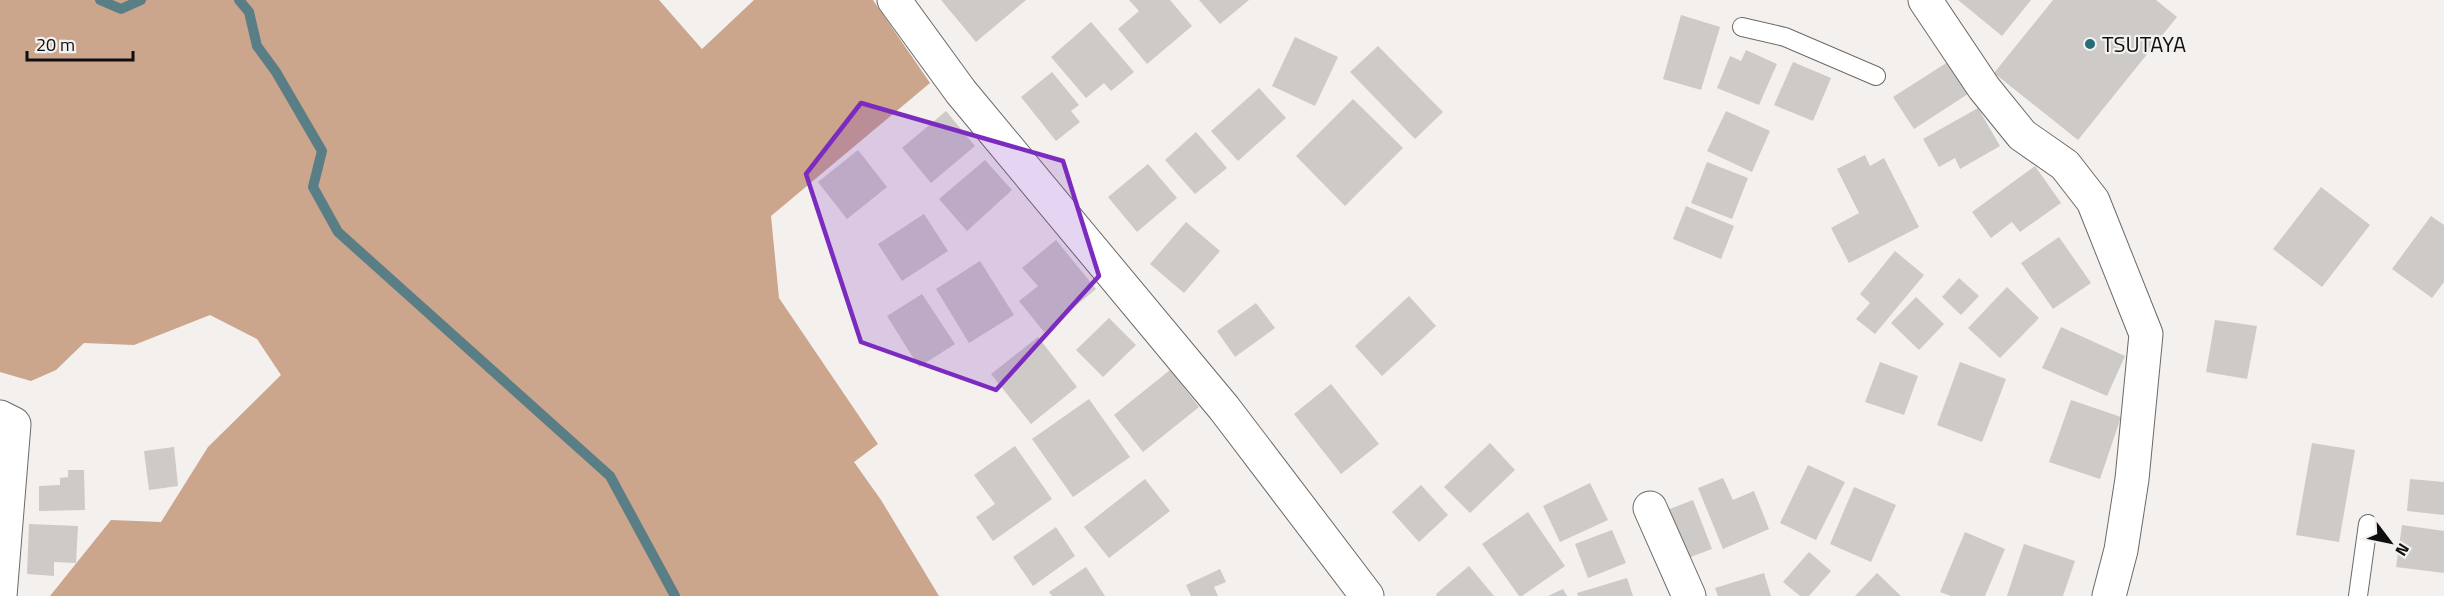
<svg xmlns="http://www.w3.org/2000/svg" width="2444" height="596" viewBox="0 0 2444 596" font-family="'Titillium Web',sans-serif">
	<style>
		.forest { fill: #cba58c }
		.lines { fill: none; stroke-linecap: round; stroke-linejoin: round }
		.stream { stroke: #5a7e86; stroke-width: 10 }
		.building { fill: #cdcac8 }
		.lane-casing { stroke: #6c6a68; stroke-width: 20 }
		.street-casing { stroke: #6c6a68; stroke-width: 35 }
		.lane { stroke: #fff; stroke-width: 18 }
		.street { stroke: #fff; stroke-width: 33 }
		.marked { fill: #7b2cbf; fill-opacity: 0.2; stroke: #7b2cbf; stroke-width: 4.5; stroke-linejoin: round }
		.poi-dot { fill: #266c7a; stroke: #f3f0ee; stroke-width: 2 }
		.labels { text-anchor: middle; stroke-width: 4.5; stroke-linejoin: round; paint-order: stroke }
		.poi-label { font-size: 22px; fill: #100f0f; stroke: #f3f0ee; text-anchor: start }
	</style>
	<rect width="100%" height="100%" fill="#f3f0ee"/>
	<polygon class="forest" points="0,0 659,0 702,49 754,0 873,0 930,83 771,216 779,298 878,444 854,462 881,500 939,596 50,596 111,520 161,522 208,447 281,375 257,339 210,315 134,345 84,343 56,370 31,381 0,372"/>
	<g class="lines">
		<g class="stream">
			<polyline points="100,0 121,9 141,0"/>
			<polyline points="239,0 249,12 257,46 276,72 322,151 313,187 338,232 610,476 675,596"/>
		</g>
	</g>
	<g class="building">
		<polygon points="941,0 1026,0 976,42"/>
		<polygon points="1129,0 1170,0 1192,26 1147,64 1118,29 1139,11"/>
		<polygon points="1199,0 1249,0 1220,24"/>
		<polygon points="1958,0 2031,0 2002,36"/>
		<polygon points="2053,0 2156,0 2177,17 2078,140 1994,73"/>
		<polygon points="1681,15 1720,27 1701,90 1663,79"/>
		<polygon points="1091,22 1134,72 1111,91 1104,83 1086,98 1051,57"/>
		<polygon points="1295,37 1338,57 1315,106 1272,86"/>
		<polygon points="1378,46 1443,112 1415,139 1350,72"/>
		<polygon points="1746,50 1777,64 1759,105 1717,88 1730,56 1741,61"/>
		<polygon points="1951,60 1971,92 1914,129 1893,97"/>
		<polygon points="1793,62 1831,78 1813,121 1774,105"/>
		<polygon points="1052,72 1079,105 1071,111 1080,122 1056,141 1021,97"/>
		<polygon points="1259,88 1286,118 1238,161 1211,131"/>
		<polygon points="1353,99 1403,148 1345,206 1296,156"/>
		<polygon points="1978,108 2000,146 1960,169 1955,158 1939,167 1923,139"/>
		<polygon points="946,111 975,146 931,183 902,148"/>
		<polygon points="1726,111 1770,131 1752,172 1707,151"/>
		<polygon points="1196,132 1227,168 1195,194 1165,160"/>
		<polygon points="858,150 887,187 847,219 818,182"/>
		<polygon points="1865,155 1870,166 1884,158 1919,227 1849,263 1831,228 1859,213 1837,169"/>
		<polygon points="985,160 1012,190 967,231 939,199"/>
		<polygon points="1707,162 1748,178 1732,219 1691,203"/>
		<polygon points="1148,164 1177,198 1137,232 1108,197"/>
		<polygon points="2035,166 2061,203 2020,232 2012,222 1991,238 1972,212"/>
		<polygon points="2321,187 2370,225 2322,287 2273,249"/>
		<polygon points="1686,206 1734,226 1721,259 1673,239"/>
		<polygon points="924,214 948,251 902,281 878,244"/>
		<polygon points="2431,216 2444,225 2444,282 2432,298 2392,269"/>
		<polygon points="1186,222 1220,251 1184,293 1150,264"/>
		<polygon points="2059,237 2091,283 2053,309 2021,263"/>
		<polygon points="1056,240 1096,289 1044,332 1019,301 1038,286 1022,268"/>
		<polygon points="1895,251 1924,275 1875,334 1856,319 1870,303 1860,294"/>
		<polygon points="980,261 1014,315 969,343 936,289"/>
		<polygon points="1959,278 1979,296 1961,315 1942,297"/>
		<polygon points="2007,287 2039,318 2000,358 1968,328"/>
		<polygon points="922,294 955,344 919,367 887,316"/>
		<polygon points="1409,296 1436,326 1382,376 1355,346"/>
		<polygon points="1916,297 1944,324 1919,350 1891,323"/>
		<polygon points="1256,303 1275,328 1235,357 1217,331"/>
		<polygon points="1109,318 1136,345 1103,377 1076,350"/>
		<polygon points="2215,320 2257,326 2247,379 2206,372"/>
		<polygon points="2061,327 2125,356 2107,396 2042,368"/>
		<polygon points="1038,337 1077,387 1031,424 991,374"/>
		<polygon points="1880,362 1918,376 1904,415 1865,402"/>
		<polygon points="1960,362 2006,379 1982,442 1937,425"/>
		<polygon points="1170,370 1199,407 1143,452 1114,415"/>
		<polygon points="1331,384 1379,444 1341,474 1294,414"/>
		<polygon points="1089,399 1130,457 1073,497 1032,439"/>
		<polygon points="2071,400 2121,417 2100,479 2049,462"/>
		<polygon points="1490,443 1515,470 1470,513 1444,487"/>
		<polygon points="2312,443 2355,450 2339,542 2296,535"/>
		<polygon points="1015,446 1052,499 993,541 976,517 995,504 974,475"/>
		<polygon points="174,447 178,486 149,490 144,451"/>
		<polygon points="1808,465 1845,482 1816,540 1780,523"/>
		<polygon points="68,470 84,470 85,510 39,511 39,486 60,485 60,478 68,477"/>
		<polygon points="1723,478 1733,500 1754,491 1769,529 1723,549 1698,488"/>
		<polygon points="1145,479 1170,511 1109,558 1084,527"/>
		<polygon points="2410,479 2444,482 2444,515 2407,511"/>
		<polygon points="1590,483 1608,520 1560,542 1543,506"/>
		<polygon points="1421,485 1448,515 1419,542 1392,512"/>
		<polygon points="1854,487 1896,505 1871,562 1830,544"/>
		<polygon points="1693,500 1712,549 1680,561 1662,512"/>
		<polygon points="1528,512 1565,566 1522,596 1519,596 1482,544"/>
		<polygon points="29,524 78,526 76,563 54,562 54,576 27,574"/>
		<polygon points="2402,525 2444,531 2444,573 2396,567"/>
		<polygon points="1056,527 1075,556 1033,586 1013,557"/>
		<polygon points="1612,530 1626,563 1588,578 1575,544"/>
		<polygon points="1965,532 2005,549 1985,596 1951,596 1940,592"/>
		<polygon points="2024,544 2075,561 2063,596 2007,596"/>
		<polygon points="1809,552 1831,571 1809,596 1800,596 1783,582"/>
		<polygon points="1469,566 1494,596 1437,596 1436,594"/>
		<polygon points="1086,567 1105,596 1052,596 1049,592"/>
		<polygon points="1220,569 1226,582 1214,587 1218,596 1191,596 1186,585"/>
		<polygon points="1764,573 1771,596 1718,596 1715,588"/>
		<polygon points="1877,573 1901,596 1855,596"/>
		<polygon points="1627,578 1633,596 1578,596 1577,593"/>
		<polygon points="1563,589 1567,596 1548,596"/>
	</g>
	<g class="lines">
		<g class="lane-casing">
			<g id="lane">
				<polyline points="1742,27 1785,37 1876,76"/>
				<polyline points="2358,596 2368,524"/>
			</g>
		</g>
		<g class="street-casing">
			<g id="street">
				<polyline points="894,0 961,92 1224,408 1367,596"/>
				<polyline points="1925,0 1984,88 2022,135 2065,165 2093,201 2146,334 2132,479 2121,550 2109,596"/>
				<polyline points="0,417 14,424 0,596"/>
				<polyline points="1650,508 1689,596"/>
			</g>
		</g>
		<use href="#lane" class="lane"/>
		<use href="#street" class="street"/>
	</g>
	<path class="marked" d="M861,103L1063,161L1099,276L996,390L861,342L806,174Z"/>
	<circle class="poi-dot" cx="2090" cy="44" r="6"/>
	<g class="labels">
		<g class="poi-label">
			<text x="2102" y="52">TSUTAYA</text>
		</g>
	</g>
	<g transform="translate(2390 542) rotate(122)" stroke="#f3f0ee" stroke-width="4.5" paint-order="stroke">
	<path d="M0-4.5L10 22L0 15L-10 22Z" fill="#100f0f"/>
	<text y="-9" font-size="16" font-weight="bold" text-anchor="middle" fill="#100f0f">N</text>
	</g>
	<path d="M27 51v9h106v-9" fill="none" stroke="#100f0f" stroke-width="3"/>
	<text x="36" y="51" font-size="18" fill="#100f0f" stroke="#f3f0ee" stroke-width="4.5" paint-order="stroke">20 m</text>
</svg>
